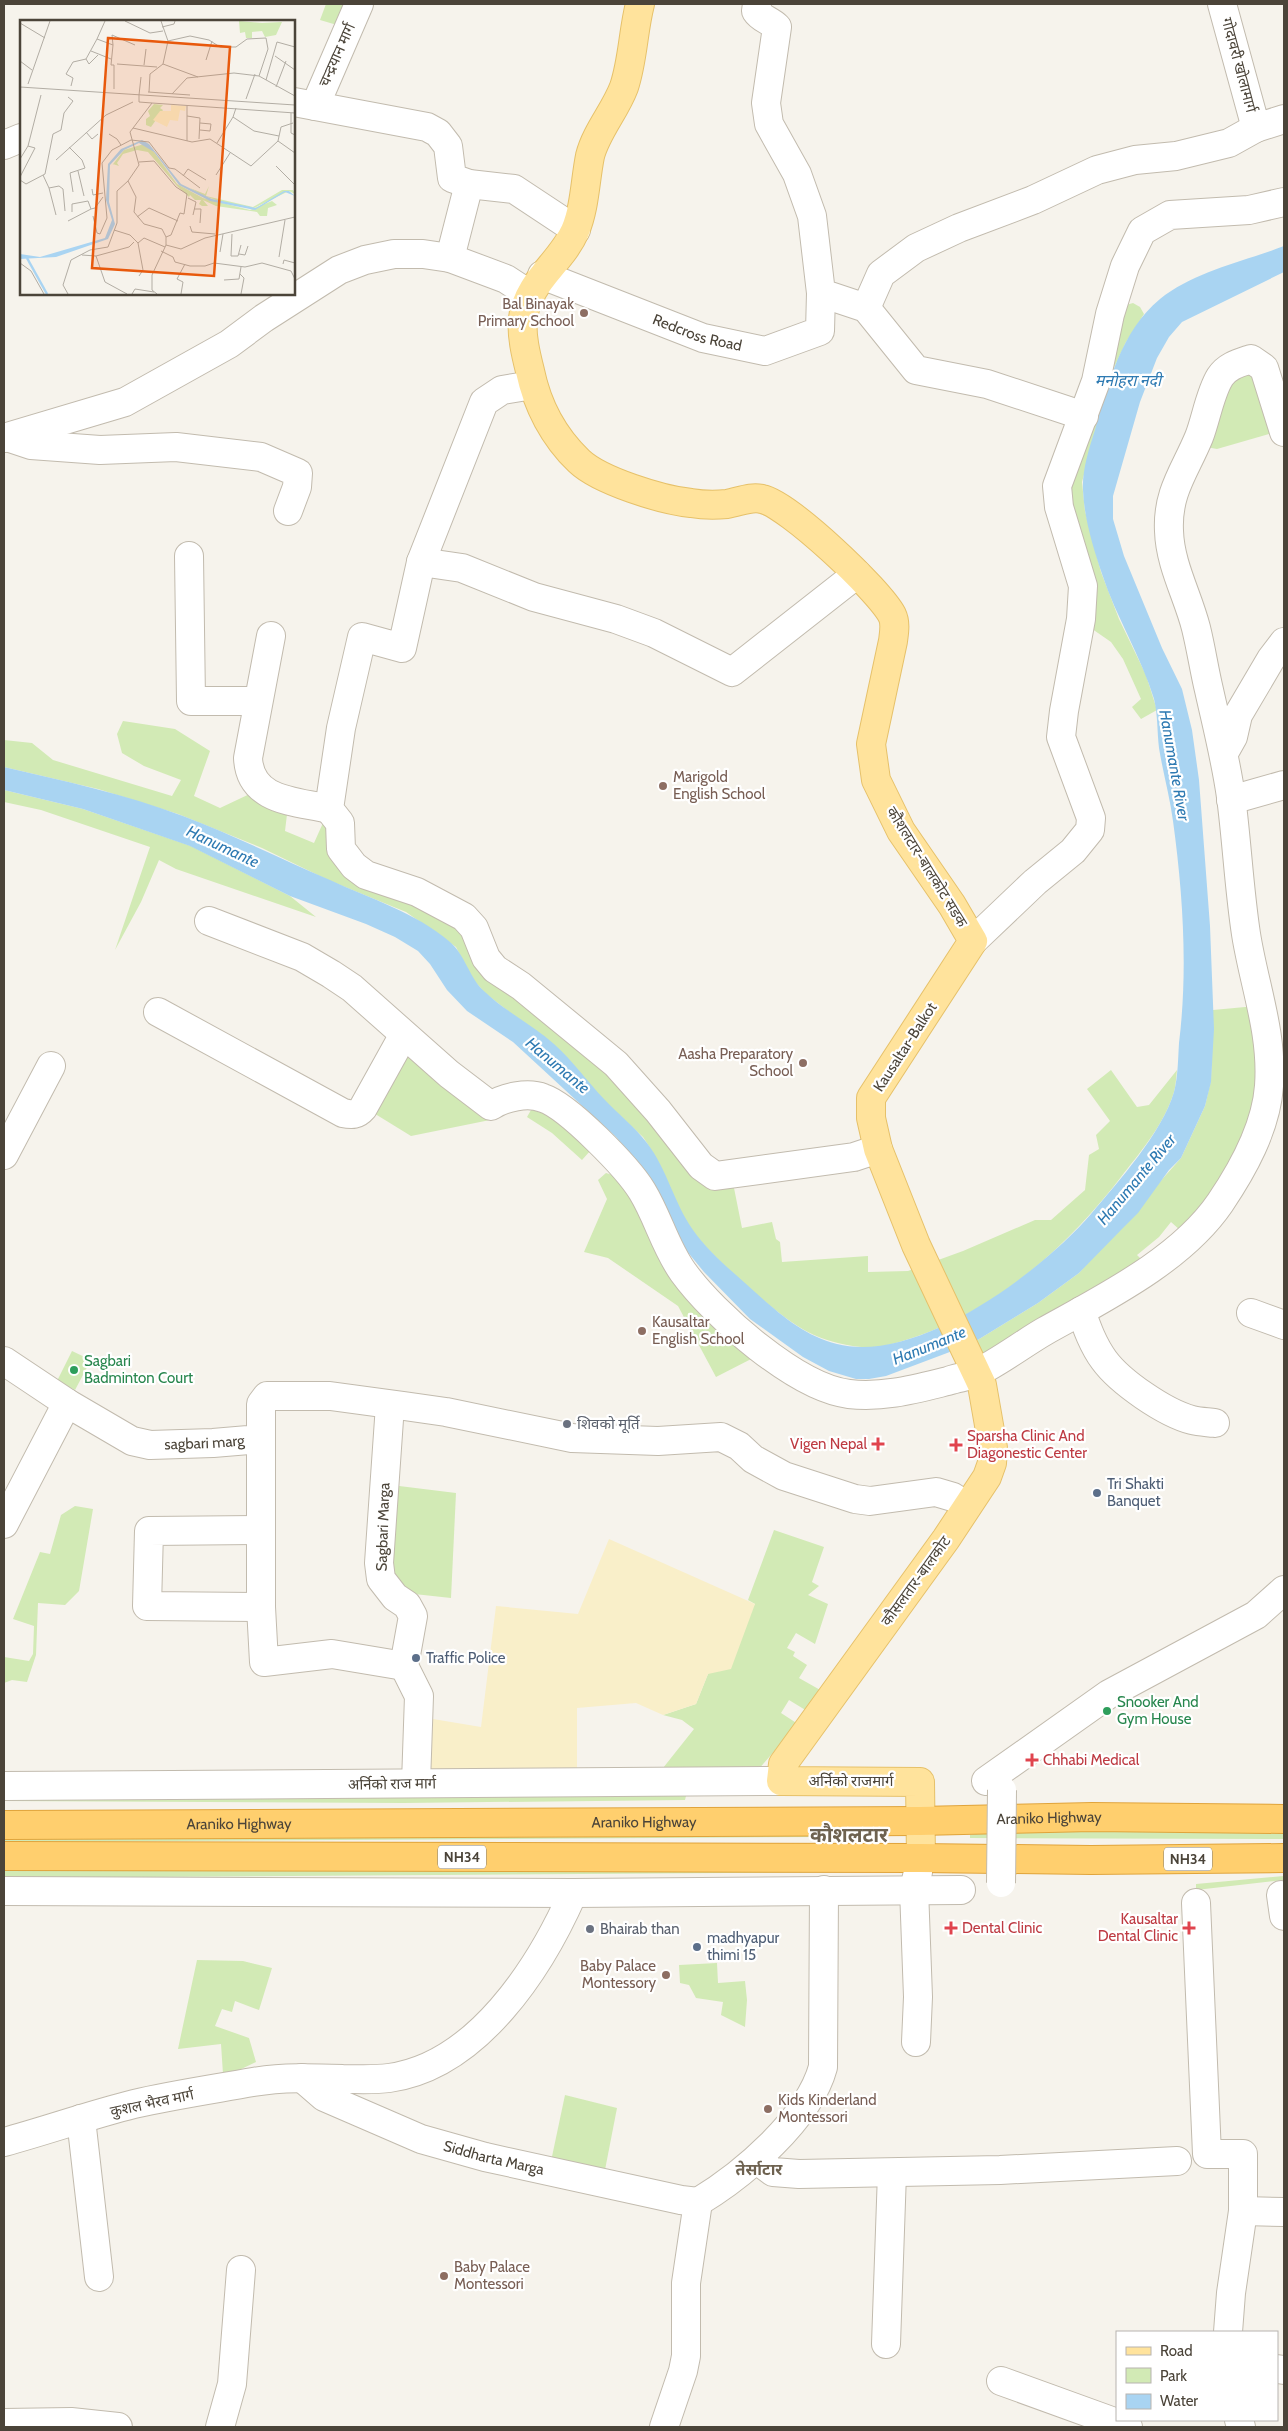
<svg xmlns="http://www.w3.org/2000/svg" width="1288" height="2431" viewBox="0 0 1288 2431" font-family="Cabin,'Noto Sans Devanagari',sans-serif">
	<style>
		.green { fill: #d2eab5 }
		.sand { fill: #f9efc9 }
		.water { fill: #a9d4f2 }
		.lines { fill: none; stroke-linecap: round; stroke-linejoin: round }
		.minor-casing { stroke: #c2bbae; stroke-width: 30 }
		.major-casing { stroke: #e6c16a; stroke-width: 30 }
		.highway-casing { stroke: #e0a43c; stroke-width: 30 }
		.minor { stroke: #fff; stroke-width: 28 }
		.major { stroke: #ffe39c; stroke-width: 28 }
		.highway { stroke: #ffcf6e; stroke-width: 28 }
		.minor-bridge-casing { stroke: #c2bbae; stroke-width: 30; stroke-linecap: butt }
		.minor-bridge { stroke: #fff; stroke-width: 28 }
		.education-dot { fill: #8d6e63; stroke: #fff; stroke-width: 2 }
		.leisure-dot { fill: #2e9e5b; stroke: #fff; stroke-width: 2 }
		.worship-dot { fill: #6b7280; stroke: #fff; stroke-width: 2 }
		.health-dot { fill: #e0444e; stroke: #fff; stroke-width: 2 }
		.service-dot { fill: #5c6f8a; stroke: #fff; stroke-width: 2 }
		.labels { text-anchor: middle; stroke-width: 4.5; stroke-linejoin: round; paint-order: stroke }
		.shield { fill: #fff; stroke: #817c74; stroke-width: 1 }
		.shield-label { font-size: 14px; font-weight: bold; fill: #4b4439 }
		.street-label { font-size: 15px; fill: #4b4439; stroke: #fff }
		.education-label { font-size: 15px; fill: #785e54; stroke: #fff; text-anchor: start }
		.leisure-label { font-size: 15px; fill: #27864d; stroke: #fff; text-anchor: start }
		.worship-label { font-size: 15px; fill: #5b616d; stroke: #fff; text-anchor: start }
		.health-label { font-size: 15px; fill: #be3a42; stroke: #fff; text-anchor: start }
		.service-label { font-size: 15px; fill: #4e5e75; stroke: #fff; text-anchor: start }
		.water-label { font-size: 16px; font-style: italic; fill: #2e7ab2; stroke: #fff }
		.neighbourhood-label { font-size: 16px; font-weight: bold; fill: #6e6250; stroke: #fff }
		.district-label { font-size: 20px; font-weight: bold; fill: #6e6250; stroke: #fff }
		.inset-river { fill: none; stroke: #a9d4f2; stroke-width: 2.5 }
		.inset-road { fill: none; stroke: #b2ada4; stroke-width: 1 }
		.view { fill: #e8590c; fill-opacity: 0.15; stroke: #e8590c; stroke-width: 2.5 }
		.inset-edge { fill: none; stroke: #4b4439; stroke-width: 2.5 }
	</style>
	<rect width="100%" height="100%" fill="#f6f3ec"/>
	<g class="green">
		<polygon points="326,4 348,4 337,25 320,20"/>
		<polygon points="1133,303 1140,307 1144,314 1126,342 1111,374 1082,482 1085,511 1101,572 1119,619 1146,675 1157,710 1141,719 1132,707 1141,699 1123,659 1111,642 1085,624 1065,498 1126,305"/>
		<polygon points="1254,372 1275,428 1269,434 1217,449 1206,447 1226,381"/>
		<path d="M123,721L175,729L210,751L194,796L220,808L256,791L288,806L285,831L314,843L327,814L334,839L439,908L733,1183L742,1228L772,1222L776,1239L780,1242L782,1262L868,1256V1272L908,1271L963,1251L1035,1220H1051L1085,1190L1089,1155L1099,1149L1096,1135L1110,1121L1087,1089L1111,1070L1137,1107L1149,1105L1177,1070C1176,1077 1176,1085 1174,1092C1165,1122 1143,1149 1124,1173C1065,1251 985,1321 888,1345C864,1351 835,1344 814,1335C784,1323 715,1260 695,1234C673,1205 664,1167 643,1137L508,1011L485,993L471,977L456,947L406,912L328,880L262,848L178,814L98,789L4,767V740L32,743L53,760L172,796L181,780L144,766L122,753L117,734Z"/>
		<polygon points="4,790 83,809 191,846 290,896 316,917 176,869 159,860 141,902 115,950 150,847 41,810 4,802"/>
		<polygon points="1256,1006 1260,1096 1229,1173 1181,1231 1171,1222 1159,1237 1137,1255 1145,1263 976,1359 971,1344 1038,1303 1079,1273 1181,1158 1205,1106 1211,1080 1213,1010"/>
		<polygon points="405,1051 490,1120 411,1136 372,1112"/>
		<polygon points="535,1103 550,1113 590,1151 582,1160 552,1133 527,1117"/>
		<polygon points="606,1173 619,1177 677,1281 716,1331 746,1342 757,1356 716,1377 678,1306 608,1258 584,1252 607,1199 598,1180"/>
		<polygon points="72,1351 91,1360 75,1390 57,1381"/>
		<polygon points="391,1485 456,1493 451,1598 405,1593 387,1574"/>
		<polygon points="75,1506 93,1509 79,1591 65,1605 38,1603 36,1655 27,1682 12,1680 4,1683 4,1657 29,1661 33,1654 34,1626 13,1619 40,1552 50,1554 61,1515"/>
		<polygon points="774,1530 824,1547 812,1582 819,1586 808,1595 828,1604 815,1644 796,1633 787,1648 795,1652 793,1656 807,1665 799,1678 822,1691 807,1711 789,1700 781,1713 798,1724 757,1771 663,1768 694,1729 682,1720 663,1715 696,1704 708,1674 755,1604 748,1600"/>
		<polygon points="403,1789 686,1796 685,1800 403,1803 4,1801 4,1792"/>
		<polygon points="990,1831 1284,1832 1284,1839 970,1838 970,1835"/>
		<polygon points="4,1834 822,1834 822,1837 4,1842"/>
		<polygon points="865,1866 866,1872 4,1878 4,1869"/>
		<polygon points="1284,1876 1284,1880 1196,1890 1196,1884"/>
		<polygon points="197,1960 243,1961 272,1968 259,2010 235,2001 232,2012 222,2009 215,2026 249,2038 256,2062 237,2071 223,2074 221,2044 178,2049"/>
		<polygon points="717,1963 718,1983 745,1981 747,2000 745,2027 721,2015 723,2002 696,1998 689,1985 680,1983 679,1965"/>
		<polygon points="565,2095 617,2108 604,2175 550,2166"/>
	</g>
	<polygon class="sand" points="609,1539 755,1604 731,1669 708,1674 696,1704 663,1715 636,1703 577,1708 577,1778 427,1773 427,1718 481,1727 496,1606 578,1614"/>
	<path class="water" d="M1284,246V272L1182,322L1169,337L1157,358L1140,402L1113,496V519L1124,556L1162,648L1182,689L1192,730L1199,780L1210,926L1214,1029L1211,1082L1205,1106L1181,1158L1169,1170L1138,1213L1121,1230L1079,1273L1038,1303L971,1344L886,1376L869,1379H856L829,1371L803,1357L750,1319L704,1272L681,1244L641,1167L616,1137L513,1042L467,1011L447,990L430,964L418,951L395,937L366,924L290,896L190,846L83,809L4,790V767C64,781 125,794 183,816C233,835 281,859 330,880C371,899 415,912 450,942C466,956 469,978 485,992C506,1012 533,1025 554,1044C572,1060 587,1081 604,1099C618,1114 635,1127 647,1143C667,1169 674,1203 693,1230C707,1250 727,1267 745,1283C772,1307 800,1335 837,1344C917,1365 1041,1272 1091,1214C1118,1182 1162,1133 1174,1092C1178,1077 1178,1059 1179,1043C1188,970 1183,894 1173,821C1170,797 1163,773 1159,748C1157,732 1158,716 1154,699C1141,656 1116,617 1102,574C1093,547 1084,518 1083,490C1082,470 1089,449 1095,430C1108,384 1121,331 1160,299C1195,271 1243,262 1284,246Z"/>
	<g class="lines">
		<g class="minor-casing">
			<g id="minor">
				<path d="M757,4L756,11C761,19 770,20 777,27L766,103L769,124L797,174L812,216L821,293L866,308L916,370L987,384L1084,416"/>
				<polyline points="1222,4 1256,128 1284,119"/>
				<polyline points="294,102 427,127 438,133 448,146 452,178 469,184 514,189 576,230"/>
				<polyline points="315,106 359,4"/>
				<polyline points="4,145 21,138"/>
				<polyline points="450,258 469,184"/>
				<path id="s1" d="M542,275L703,338L765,351L820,331L821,293"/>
				<polyline points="866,308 881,274 916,248 959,228 1033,200 1097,170 1135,160 1176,156 1229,143 1256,128"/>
				<polyline points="533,385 502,390 484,402 421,562 402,648 362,637 341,728 329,809 340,823 341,849 354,866 366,875 417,892 464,917 474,928 486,958 495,969 521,986 616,1064 658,1111 701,1166 715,1176 854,1157 878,1149"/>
				<polyline points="4,438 125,402 229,344 264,318 339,270 365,260 394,254 423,254 450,258 506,279 529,294"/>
				<polyline points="10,438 31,445 100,450 176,447 261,457 298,473 297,487 288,511"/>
				<polyline points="189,556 191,701 258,701"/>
				<polyline points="421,562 462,568 534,597 616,619 654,633 732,672 857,574"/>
				<path d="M271,636L248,758C250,802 296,801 329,809"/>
				<polyline points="1224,753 1233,737 1238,715 1271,659 1284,642"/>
				<polyline points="1231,800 1284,785"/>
				<path d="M209,921L302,957L331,974L352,988L449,1074L491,1106C504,1097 528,1092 543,1098C568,1106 628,1168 642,1191C658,1217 665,1247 683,1272C714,1315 797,1388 849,1394C883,1398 915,1389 948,1381C956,1378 966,1377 974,1374C995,1365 1024,1343 1045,1331C1104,1298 1181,1260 1220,1203C1243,1169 1266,1128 1269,1086C1273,1033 1254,985 1246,934C1239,888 1237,843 1231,797C1226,761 1217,726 1209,690C1204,669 1201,648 1196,628C1188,596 1170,565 1169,531C1167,492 1185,471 1199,437C1206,419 1210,393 1220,377C1227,366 1239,363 1251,359L1264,368L1284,432"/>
				<polyline points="973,941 1035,882 1073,851 1090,830 1091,818 1061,737 1064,711 1081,619 1083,586 1059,507 1057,486 1096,381 1110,314 1125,266 1142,231 1170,215 1249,210 1284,202"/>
				<path d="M158,1012L343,1113C352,1115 357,1115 363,1108L403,1036"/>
				<polyline points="4,1155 51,1066"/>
				<path d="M1081,1311C1087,1328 1093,1345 1104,1360C1120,1382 1165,1413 1192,1420C1200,1422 1208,1422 1215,1423"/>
				<polyline points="1251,1313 1284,1325"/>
				<path id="s2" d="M4,1361L67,1403L132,1441L150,1445L213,1443L261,1439V1404L267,1396H330L404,1406L446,1412L572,1438L658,1441L721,1437L739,1446L753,1459L784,1476L855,1499L870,1501L936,1492L953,1497L967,1506"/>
				<polyline points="390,1405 379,1563 381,1579 395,1597 407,1605 413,1616 404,1666 419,1696 416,1783"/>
				<polyline points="261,1439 261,1607 264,1662 332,1654 404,1666"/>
				<polyline points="4,1524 67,1403"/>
				<polyline points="260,1530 149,1531 147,1606 261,1607"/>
				<polyline points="986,1781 1109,1694 1256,1615 1284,1590"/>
				<polyline points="4,1786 781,1781"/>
				<polyline points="4,1891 573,1893 961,1890"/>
				<polyline points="1281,1895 1284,1916"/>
				<polyline points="1196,1903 1207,2154 1243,2154 1243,2211 1231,2293 1228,2332"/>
				<polyline points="916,2042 918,1997 914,1889 918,1872"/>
				<path id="s3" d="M302,2078L324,2097L421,2139L485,2157L681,2200L698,2202"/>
				<polyline points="81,2119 99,2277"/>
				<path d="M4,2142C48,2130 90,2115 134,2104C173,2095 214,2089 253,2082C283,2077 313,2078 343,2079C358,2079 374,2080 389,2078C477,2066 540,1968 573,1893"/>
				<polyline points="757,2160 773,2172 799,2174 1000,2170 1177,2161"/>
				<path d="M698,2202C743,2175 809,2119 823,2067L824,1890"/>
				<polyline points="1243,2211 1284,2212"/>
				<polyline points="886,2344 892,2173"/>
				<polyline points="1277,2369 1284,2370"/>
				<polyline points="1001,2381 1128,2427"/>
				<polyline points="1239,2420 1241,2427"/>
				<polyline points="4,2423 71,2422 118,2427"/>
				<polyline points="220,2427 232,2384 241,2270"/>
				<polyline points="664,2427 683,2371 686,2356 686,2283 698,2202"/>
			</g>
		</g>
		<g class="major-casing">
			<path id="major" d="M640,4C633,31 633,60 624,87C615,111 596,132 590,156C585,181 585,207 575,231C561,263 528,281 523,318C521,335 526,355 530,371C537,405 554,437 579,461C600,481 662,500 691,503C703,505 716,505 727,504C739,502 751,496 762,499C788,504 879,590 892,615C896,623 894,633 893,641L871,744L876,780L901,831L952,905L973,941L871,1098V1118L878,1149L916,1245L982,1385L993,1448L992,1463L987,1477L946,1539L783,1764L781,1781L920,1782L921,1858"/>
		</g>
		<g class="highway-casing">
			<g id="highway">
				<path id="s4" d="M4,1825L920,1821L1092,1817L1284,1819"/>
				<polyline points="4,1856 921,1858 1091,1860 1284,1858"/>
			</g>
		</g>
		<use href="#minor" class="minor"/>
		<use href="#major" class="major"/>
		<use href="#highway" class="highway"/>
		<g class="minor-bridge-casing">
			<polyline id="minor-bridge" points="1001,1883 1002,1790"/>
		</g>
		<use href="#minor-bridge" class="minor-bridge"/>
	</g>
	<g class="education-dot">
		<circle cx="584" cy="313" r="5"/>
		<circle cx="663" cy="786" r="5"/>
		<circle cx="803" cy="1063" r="5"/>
		<circle cx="642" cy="1331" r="5"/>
		<circle cx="666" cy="1975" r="5"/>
		<circle cx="768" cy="2109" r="5"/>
		<circle cx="444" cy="2276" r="5"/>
	</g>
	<g class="leisure-dot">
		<circle cx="74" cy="1370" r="5"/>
		<circle cx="1107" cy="1711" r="5"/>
	</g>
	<g class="worship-dot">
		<circle cx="567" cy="1424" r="5"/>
		<circle cx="590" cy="1929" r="5"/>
	</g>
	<g class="health-dot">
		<path d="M875.5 1436.5h5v5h5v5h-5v5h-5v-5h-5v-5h5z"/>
		<path d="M953.5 1437.5h5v5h5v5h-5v5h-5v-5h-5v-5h5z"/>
		<path d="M1029.5 1752.5h5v5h5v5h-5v5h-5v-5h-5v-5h5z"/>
		<path d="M948.5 1920.5h5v5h5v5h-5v5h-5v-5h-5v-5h5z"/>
		<path d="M1186.5 1920.5h5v5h5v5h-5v5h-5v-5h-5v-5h5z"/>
	</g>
	<g class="service-dot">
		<circle cx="1097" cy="1493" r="5"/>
		<circle cx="416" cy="1658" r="5"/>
		<circle cx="697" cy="1947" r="5"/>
	</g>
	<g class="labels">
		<g class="shield">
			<rect x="438" y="1845.5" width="48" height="23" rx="4"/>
			<rect x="1164" y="1847.5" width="48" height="23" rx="4"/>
		</g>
		<g class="shield-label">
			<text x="462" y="1862">NH34</text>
			<text x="1188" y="1864">NH34</text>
		</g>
		<g class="street-label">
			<text transform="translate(337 55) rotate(-66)" y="5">चन्द्र‌यान मार्ग</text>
			<text transform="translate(1239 65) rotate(75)" y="5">गोदावरी खोलामार्ग</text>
			<text dy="5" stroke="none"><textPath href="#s1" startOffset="166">Redcross Road</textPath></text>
			<text transform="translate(927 867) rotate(58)" y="5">कौशलटार-बालकोट सडक</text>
			<text transform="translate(905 1047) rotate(-57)" y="5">Kausaltar-Balkot</text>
			<text dy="5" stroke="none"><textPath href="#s2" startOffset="224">sagbari marg</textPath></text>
			<text transform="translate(383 1527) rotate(-88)" y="5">Sagbari Marga</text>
			<text transform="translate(916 1581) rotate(-54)" y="5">कौसलतार-बालकोट</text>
			<text x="851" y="1786">अर्निको राजमार्ग</text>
			<text transform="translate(392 1784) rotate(-1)" y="5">अर्निको राज मार्ग</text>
			<text dy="5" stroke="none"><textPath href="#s4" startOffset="1045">Araniko Highway</textPath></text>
			<text dy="5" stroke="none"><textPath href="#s4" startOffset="640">Araniko Highway</textPath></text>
			<text dy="5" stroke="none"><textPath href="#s4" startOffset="235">Araniko Highway</textPath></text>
			<text transform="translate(152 2103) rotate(-12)" y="5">कुशल‌ भैरव मार्ग</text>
			<text dy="5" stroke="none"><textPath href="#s3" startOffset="210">Siddharta Marga</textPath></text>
		</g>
		<g class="education-label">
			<text x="574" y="309" text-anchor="end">Bal Binayak<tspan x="574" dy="17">Primary School</tspan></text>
			<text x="673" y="782">Marigold<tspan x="673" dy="17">English School</tspan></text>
			<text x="793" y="1059" text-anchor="end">Aasha Preparatory<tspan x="793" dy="17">School</tspan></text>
			<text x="652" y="1327">Kausaltar<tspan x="652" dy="17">English School</tspan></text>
			<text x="656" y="1971" text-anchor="end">Baby Palace<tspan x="656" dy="17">Montessory</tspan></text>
			<text x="778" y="2105">Kids Kinderland<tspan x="778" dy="17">Montessori</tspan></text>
			<text x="454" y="2272">Baby Palace<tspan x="454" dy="17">Montessori</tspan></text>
		</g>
		<g class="leisure-label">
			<text x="84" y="1366">Sagbari<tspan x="84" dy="17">Badminton Court</tspan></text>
			<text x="1117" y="1707">Snooker And<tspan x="1117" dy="17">Gym House</tspan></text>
		</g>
		<g class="worship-label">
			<text x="577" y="1429">शिवको मूर्ति</text>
			<text x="600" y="1934">Bhairab than</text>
		</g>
		<g class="health-label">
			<text x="967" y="1441">Sparsha Clinic And<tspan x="967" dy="17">Diagonestic Center</tspan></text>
			<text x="867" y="1449" text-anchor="end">Vigen Nepal</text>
			<text x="1043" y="1765">Chhabi Medical</text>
			<text x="1178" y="1924" text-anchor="end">Kausaltar<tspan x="1178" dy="17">Dental Clinic</tspan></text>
			<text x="962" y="1933">Dental Clinic</text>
		</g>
		<g class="service-label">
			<text x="1107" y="1489">Tri Shakti<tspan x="1107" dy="17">Banquet</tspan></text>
			<text x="426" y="1663">Traffic Police</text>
			<text x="707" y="1943">madhyapur<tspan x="707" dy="17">thimi 15</tspan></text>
		</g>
		<g class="water-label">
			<text x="1128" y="386">मनोहरा नदी</text>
			<text transform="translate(1175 765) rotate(80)" y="6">Hanumante River</text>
			<text transform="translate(223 846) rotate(25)" y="6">Hanumante</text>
			<text transform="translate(558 1065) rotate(40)" y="6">Hanumante</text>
			<text transform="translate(1136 1179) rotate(-50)" y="6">Hanumante River</text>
			<text transform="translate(929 1345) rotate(-22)" y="6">Hanumante</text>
		</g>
		<g class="neighbourhood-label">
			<text x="759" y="2175">तेर्साटार</text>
		</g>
		<g class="district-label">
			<text x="849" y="1842">कौशलटार</text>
		</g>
	</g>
	<g transform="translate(20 20)">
		<rect width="275" height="275" fill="#f6f3ec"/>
		<path d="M219,1L242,3L262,2L256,15L245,17L242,11L232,12V18H226L225,12L220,13ZM134,84L143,85L140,88L143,90L131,107L126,105V99L130,96L128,91ZM124,124L134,132L157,164L183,178L230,190L252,181L257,185L248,188L247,196H240L237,192L196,186L183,180L188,186H182L179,184L181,180H175L170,175L169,177L157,166L128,132L117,130L103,134L97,143L99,146L93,144L90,148L104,130ZM189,166L186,176L233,187L262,170H273L275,174L269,171L234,188L201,182L182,175L170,168L185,174Z" fill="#d2eab5"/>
		<path d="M151,85L166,86L165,91L160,90L158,101L150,100L147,107L133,100L140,91H151Z" fill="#f9efc9"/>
		<path d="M122,120L129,124L161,164L192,179L236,188L264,171H269L275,176L265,172L235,190L190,181L159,165L134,132L119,123L104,130L90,145L89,182L95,204L88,219L36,237L0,239V234L20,237L85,218L92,200L86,180L88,144L101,129Z" fill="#a9d4f2"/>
		<path class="inset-river" d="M7,238L27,274"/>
		<path class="inset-road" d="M105,1L130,13L143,11M0,3L25,18M142,7L154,4L155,1M77,19L85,1M148,21L170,16L189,20L200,27H216L227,19L246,18L248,29L239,56M93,25L92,15L115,25M71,31L91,39M255,36L275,50M66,39L69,44L78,35M186,40L192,21M0,41L12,50M97,44L137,47M143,44L178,57M124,45L126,29M246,60L257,22L275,27M8,64L30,1M51,66L53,58L46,54L53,42L66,39L77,19L93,25L91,45H94V69M0,67L275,85M256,67L266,41M128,72L170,75M129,72L130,54L143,44L148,21L141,1M152,74L167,58L214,53L239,56L275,76M119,75L121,57M119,75V82L132,83L110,112L119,145L108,161L116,177L114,192L124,204L142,209L146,217V225L132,255V270L137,274M226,79L235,54M132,83L275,93M216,88L213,97L234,111L259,116M271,93V113L275,115M167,96L180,98L179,119M113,108L172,122L190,119L231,146L258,121L261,107L273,103M180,110L190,111L191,104L180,103M66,112L72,119L78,114M89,114L97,119L101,125M167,121V85M258,121L275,133M197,123L213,97M49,127L62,140L65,148L50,153L53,172M0,139L8,126L21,75M36,140L86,95L113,82M119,142L134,141L156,167L167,174L164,194L160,193L151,215L146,217M256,146L275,165M58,151L64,176M23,155L29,168L39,166L43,169L45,191M196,155L210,133M163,156L168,149L186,160M0,157L15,128L8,126M0,160L6,164L25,154L33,114L41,110L44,93L53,81L48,77M29,168L36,195M72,169L73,175L83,173M168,178L176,182L173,195M174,189H181L180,203M52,192V184L68,181L71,189L75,188L83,177M73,196L77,213L80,214L87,198L82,143L92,130L111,120L129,122L149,148L155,149L180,168M117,197L129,188L158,201M48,201L71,189M170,206L172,212L195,214M94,210L110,215L118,223L123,250L119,256M212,214L211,236H218L221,225M118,223L124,218L145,227M146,225L161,229L185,218L275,197M141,231L153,237L155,242L170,246H185L194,243L225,247L242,243L271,251L275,259M200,232L203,214M219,234L225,235L228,226M62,235L76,236L85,262L107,274M76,236L109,227L114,222M259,237L265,200M0,243L11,251L24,274M263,244L264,240L275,243M220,254L224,258L221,274M204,260L219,259L221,247M48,274L43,265L51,240L70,230L88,227L97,203V171L108,161M112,274L115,269L134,272M161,274L163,262L157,259L165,244"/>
		<path class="view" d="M88,18L210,27L194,256L72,248Z"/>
		<rect width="275" height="275" class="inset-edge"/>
	</g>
	<rect width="1288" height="2431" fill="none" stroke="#4b4439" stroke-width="10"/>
	<rect x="1116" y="2331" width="162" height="90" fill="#ffffff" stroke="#b7b4b0"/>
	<rect x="1126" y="2347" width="25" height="8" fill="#ffe39c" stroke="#b7b4b0"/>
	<text x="1160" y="2356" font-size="15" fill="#4b4439">Road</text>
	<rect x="1126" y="2368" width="25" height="15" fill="#d2eab5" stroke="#b7b4b0"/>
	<text x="1160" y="2381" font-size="15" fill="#4b4439">Park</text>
	<rect x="1126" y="2394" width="25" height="15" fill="#a9d4f2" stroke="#b7b4b0"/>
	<text x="1160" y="2406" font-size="15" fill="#4b4439">Water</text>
</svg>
